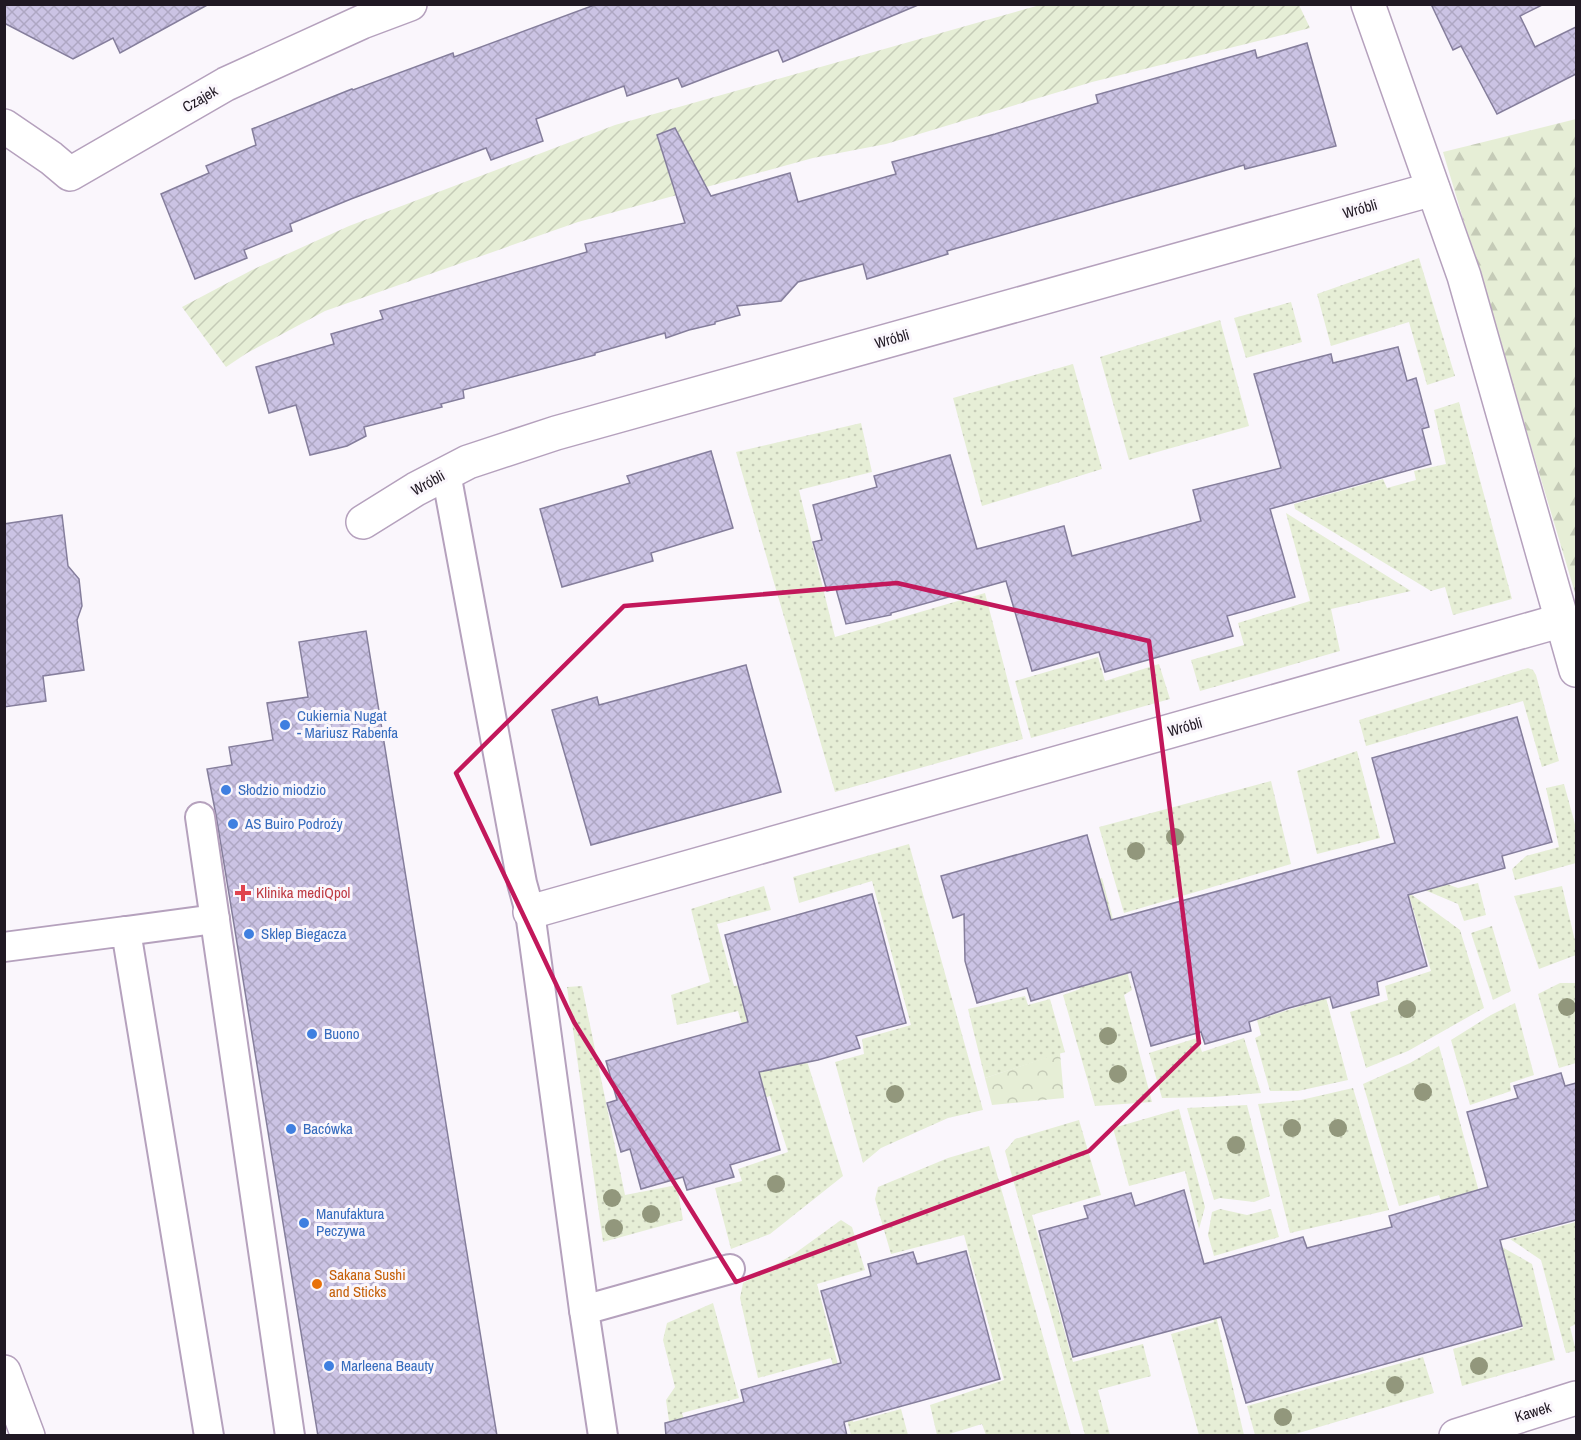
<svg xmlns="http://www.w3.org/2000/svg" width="1581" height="1440" viewBox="0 0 1581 1440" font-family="'Archivo Narrow',sans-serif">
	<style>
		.grass { fill: url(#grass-dots) }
		.forest { fill: url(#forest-firs) }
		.park { fill: url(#park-crowns) }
		.garden { fill: url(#garden-furrows) }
		.building { fill: url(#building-cross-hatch); stroke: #857e9c; stroke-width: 1.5 }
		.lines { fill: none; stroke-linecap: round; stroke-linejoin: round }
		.service-casing { stroke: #b5a1bd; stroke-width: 32 }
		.minor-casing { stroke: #b5a1bd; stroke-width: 36 }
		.service { stroke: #fff; stroke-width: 28 }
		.minor { stroke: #fff; stroke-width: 33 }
		.tree { fill: #92977c }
		.marked { fill: none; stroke: #c2185b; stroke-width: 4.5; stroke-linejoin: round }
		.shop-dot { fill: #3f7fe0; stroke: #faf6fc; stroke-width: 2 }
		.health-dot { fill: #e0444e; stroke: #faf6fc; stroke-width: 2 }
		.food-dot { fill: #e8710a; stroke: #faf6fc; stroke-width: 2 }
		.labels { text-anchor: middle; stroke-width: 6; stroke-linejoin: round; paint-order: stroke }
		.street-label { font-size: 15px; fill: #201823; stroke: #faf6fc }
		.shop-label { font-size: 15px; fill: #366cbe; stroke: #faf6fc; text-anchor: start }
		.health-label { font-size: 15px; fill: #be3a42; stroke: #faf6fc; text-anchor: start }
		.food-label { font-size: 15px; fill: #c56008; stroke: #faf6fc; text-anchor: start }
	</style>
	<defs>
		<pattern id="grass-dots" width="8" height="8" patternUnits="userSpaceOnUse" patternTransform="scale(1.5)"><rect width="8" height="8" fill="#e6eed6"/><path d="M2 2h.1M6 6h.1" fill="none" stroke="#c5cbb7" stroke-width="1.8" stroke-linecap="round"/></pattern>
		<pattern id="forest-firs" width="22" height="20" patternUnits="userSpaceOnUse" patternTransform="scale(1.5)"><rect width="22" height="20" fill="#e6eed6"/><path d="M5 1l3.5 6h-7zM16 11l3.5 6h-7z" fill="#c5cbb7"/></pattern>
		<pattern id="park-crowns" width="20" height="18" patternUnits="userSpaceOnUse" patternTransform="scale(1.5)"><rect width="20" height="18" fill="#e6eed6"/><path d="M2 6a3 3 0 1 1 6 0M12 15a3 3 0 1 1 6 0" fill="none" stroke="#c5cbb7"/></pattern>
		<pattern id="garden-furrows" width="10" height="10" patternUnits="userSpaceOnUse" patternTransform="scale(1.5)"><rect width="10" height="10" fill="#e6eed6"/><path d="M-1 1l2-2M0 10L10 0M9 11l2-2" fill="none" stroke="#c5cbb7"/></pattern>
		<pattern id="building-cross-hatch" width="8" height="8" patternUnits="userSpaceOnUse" patternTransform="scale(1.5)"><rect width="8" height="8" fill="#cbc3e4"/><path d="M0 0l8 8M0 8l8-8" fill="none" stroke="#aea7c3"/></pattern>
	</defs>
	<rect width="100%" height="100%" fill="#faf6fc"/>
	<g class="grass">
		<polygon points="1419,258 1455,376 1427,385 1409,322 1331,346 1317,294"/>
		<polygon points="1291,302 1302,342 1246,358 1234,318"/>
		<polygon points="1220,320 1249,426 1129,460 1100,357"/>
		<polygon points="1073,364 1102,469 982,506 953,398"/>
		<polygon points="1459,402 1512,599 1453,615 1445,587 1431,591 1295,509 1294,504 1383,479 1387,488 1416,480 1414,471 1446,464 1434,410"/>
		<polygon points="861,423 872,472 799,490 835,637 985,593 1023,739 835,792 736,452"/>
		<polygon points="1286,513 1411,591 1331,609 1340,651 1200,691 1191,660 1244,645 1238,623 1310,601"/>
		<polygon points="1098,657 1105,681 1159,664 1170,699 1031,738 1015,681"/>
		<polygon points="1528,668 1533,670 1536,675 1559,761 1542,767 1523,701 1366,746 1359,720"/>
		<polygon points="1357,751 1380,838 1317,854 1297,771"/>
		<polygon points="1271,781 1291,864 1124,913 1099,827"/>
		<polygon points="1564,784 1576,828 1576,863 1515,880 1512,869 1526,856 1559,847 1546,788"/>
		<polygon points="909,844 983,1110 948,1118 881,1148 863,1163 835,1062 864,1054 862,1039 911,1025 872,881 799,903 793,877"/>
		<polygon points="1102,878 1132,990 1124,995 1152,1102 1095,1106 1063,995 1080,989 1076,978 1094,880"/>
		<polygon points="1438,881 1458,888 1478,883 1486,915 1464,921 1458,904 1420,888"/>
		<polygon points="764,886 771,910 717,924 734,986 742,985 807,1061 843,1176 770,1234 731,1249 715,1188 742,1181 738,1169 788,1152 770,1096 764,1098 738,1011 677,1025 671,995 710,982 691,909"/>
		<polygon points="1562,886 1576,945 1576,955 1539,969 1514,896"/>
		<polygon points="1408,892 1460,930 1484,1008 1408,1051 1366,1068 1350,1012 1388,1000 1385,986 1431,971"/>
		<polygon points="1492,926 1511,991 1493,1000 1471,933"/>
		<polygon points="1560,983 1576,983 1576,1063 1559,1068 1538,994"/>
		<polygon points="582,986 625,1195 677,1185 683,1220 603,1242 567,987"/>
		<polygon points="1025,996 1028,1005 1050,999 1065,1052 985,1078 968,1009"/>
		<polygon points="1326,998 1348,1080 1298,1091 1270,1091 1255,1038 1261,1035 1257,1020"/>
		<polygon points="1515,1003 1534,1075 1510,1083 1511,1091 1470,1105 1451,1040 1491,1015"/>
		<polygon points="1197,1038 1202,1052 1244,1038 1261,1093 1213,1097 1162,1098 1149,1053"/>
		<polygon points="1439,1046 1481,1199 1444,1208 1439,1195 1399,1206 1363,1084 1410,1063"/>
		<polygon points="1353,1088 1389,1210 1290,1233 1258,1104 1301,1100"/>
		<polygon points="1247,1105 1270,1196 1254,1202 1220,1198 1214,1200 1187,1108"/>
		<polygon points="1179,1109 1205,1207 1199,1229 1185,1171 1129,1186 1113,1128"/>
		<polygon points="1079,1120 1101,1195 1032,1215 1073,1362 1143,1344 1151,1376 1098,1390 1110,1435 1085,1435 1005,1151 1015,1139"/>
		<polygon points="989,1146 1071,1435 986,1435 982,1424 946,1435 937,1435 930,1405 1004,1380 964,1235 891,1254 875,1199 878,1187 948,1158"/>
		<polygon points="1220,1209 1247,1215 1271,1209 1279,1237 1214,1256 1208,1235 1212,1212"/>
		<polygon points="841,1220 852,1227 865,1270 817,1284 853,1422 901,1409 908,1435 851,1435 831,1358 758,1378 740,1298 743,1283 794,1254"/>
		<polygon points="1576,1222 1576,1324 1570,1327 1576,1351 1566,1353 1541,1260 1510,1239"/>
		<polygon points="1197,1235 1244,1435 1199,1435 1171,1334 1214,1322 1192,1237"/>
		<polygon points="1502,1247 1532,1264 1555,1360 1462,1386 1453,1349 1523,1328"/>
		<polygon points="713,1303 739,1398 682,1413 689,1435 671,1435 666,1400 675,1387 663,1340 667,1323"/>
		<polygon points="1423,1357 1434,1393 1292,1435 1255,1435 1247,1406"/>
	</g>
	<polygon class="forest" points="1576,119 1576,596 1443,152"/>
	<polygon class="park" points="1060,1053 1064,1098 992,1105 985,1078"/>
	<polygon class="garden" points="1040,5 1299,5 1310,28 1092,82 886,144 813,158 578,222 325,311 247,353 226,367 182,307 252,270 349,226 615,125"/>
	<g class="building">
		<polygon points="4,4 209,4 120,53 113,38 73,59 4,23"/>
		<polygon points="597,4 918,5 783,62 778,50 682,87 678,78 627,96 624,86 536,119 543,141 491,160 486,148 351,199 290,224 292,231 244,250 247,258 195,279 161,194 209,173 206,166 256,145 252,129 352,89 353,90 453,53 454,57"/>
		<polygon points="1431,4 1544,4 1520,16 1535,47 1576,27 1576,74 1497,114 1461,46 1453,50"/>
		<polygon points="1307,43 1336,146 1245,169 1244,165 947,251 948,254 867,279 863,264 798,282 781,301 737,306 740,315 715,322 715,324 689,330 666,338 665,333 595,353 595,355 463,390 464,398 441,404 442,407 364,427 366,436 347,446 310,455 296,405 269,413 256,367 334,344 331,334 383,319 380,311 587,252 585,244 685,223 657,135 675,128 711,196 790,173 798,202 896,174 892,162 995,134 1098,103 1096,95 1255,50 1257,58"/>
		<polygon points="1398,347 1407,381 1416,378 1429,427 1422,429 1431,464 1270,509 1295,597 1227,616 1233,636 1105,672 1099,652 1032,671 1006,581 891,613 891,615 846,624 836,589 827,591 813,542 822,540 813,505 877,487 874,476 950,455 977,549 1064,526 1072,556 1201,521 1193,490 1281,468 1254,374 1331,354 1333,363"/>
		<polygon points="711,451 733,528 651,553 653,561 562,587 540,509 630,483 627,476"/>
		<polygon points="62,515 68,566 79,579 82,606 77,620 84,670 43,676 46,701 4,707 4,524"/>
		<polygon points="366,631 458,1198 497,1436 318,1436 216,815 207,769 232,765 229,747 273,740 267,703 308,697 299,642"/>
		<polygon points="746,665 781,792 591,845 552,710 597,697 599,705"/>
		<polygon points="1517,717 1552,842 1502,856 1505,868 1408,895 1427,966 1377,982 1379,995 1333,1008 1330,997 1289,1008 1249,1022 1251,1031 1205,1044 1201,1032 1151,1046 1131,972 1031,1001 1027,988 977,1003 965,961 964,914 953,918 941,876 1087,835 1111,920 1395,843 1372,758"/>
		<polygon points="872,894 906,1023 856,1036 860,1048 818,1060 759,1072 780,1150 730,1165 734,1177 687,1190 683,1177 641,1189 630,1149 621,1152 607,1103 617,1100 606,1061 748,1022 725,935"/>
		<polygon points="1561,1073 1565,1086 1576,1083 1576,1220 1500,1240 1522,1326 1246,1403 1221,1317 1073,1357 1039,1231 1088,1218 1084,1206 1131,1193 1135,1206 1184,1190 1204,1264 1303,1237 1307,1248 1392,1227 1389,1216 1488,1187 1467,1112 1518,1098 1514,1086"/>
		<polygon points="966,1251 1000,1379 844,1422 847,1436 666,1436 665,1423 744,1402 741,1390 841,1363 821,1291 871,1276 868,1264 913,1252 917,1264"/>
	</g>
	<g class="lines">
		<g class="service-casing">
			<g id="service">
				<polyline points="446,473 522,883 530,912 584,1310"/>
				<polyline points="200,817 290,1436"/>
				<polyline points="126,931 215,919"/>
				<polyline points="4,947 126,931 209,1436"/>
				<polyline points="603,1436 584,1310 730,1269"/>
			</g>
		</g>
		<g class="minor-casing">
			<g id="minor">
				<polyline points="1368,4 1464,276 1576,670"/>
				<polyline points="4,126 51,158 70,174 226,84 362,22 410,4"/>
				<polyline points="363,522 416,489 468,462 556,433 1433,189"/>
				<polyline points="530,912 1563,620"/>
				<polyline points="4,1372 28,1436"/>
				<polyline points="1456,1436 1576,1398"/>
			</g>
		</g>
		<use href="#service" class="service"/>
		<use href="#minor" class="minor"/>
	</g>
	<g class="tree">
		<circle cx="1175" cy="837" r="9"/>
		<circle cx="1136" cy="851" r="9"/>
		<circle cx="1567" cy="1007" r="9"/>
		<circle cx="1407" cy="1009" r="9"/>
		<circle cx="1108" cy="1036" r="9"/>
		<circle cx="1118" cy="1074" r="9"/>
		<circle cx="1423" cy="1092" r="9"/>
		<circle cx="895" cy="1094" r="9"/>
		<circle cx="1292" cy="1128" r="9"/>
		<circle cx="1338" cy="1128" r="9"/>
		<circle cx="1236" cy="1145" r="9"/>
		<circle cx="776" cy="1184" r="9"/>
		<circle cx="612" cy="1198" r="9"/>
		<circle cx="651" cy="1214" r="9"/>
		<circle cx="614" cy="1228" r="9"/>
		<circle cx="1479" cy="1366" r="9"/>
		<circle cx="1395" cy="1385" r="9"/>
		<circle cx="1283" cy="1417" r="9"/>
	</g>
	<path class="marked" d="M897,583L1149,641L1199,1043L1089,1151L736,1282L574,1022L456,773L624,606Z"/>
	<g class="shop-dot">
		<circle cx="285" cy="725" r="6"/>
		<circle cx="226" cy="790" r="6"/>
		<circle cx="233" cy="824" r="6"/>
		<circle cx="249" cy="934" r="6"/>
		<circle cx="312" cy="1034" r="6"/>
		<circle cx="291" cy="1129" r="6"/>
		<circle cx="304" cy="1223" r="6"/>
		<circle cx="329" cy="1366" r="6"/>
	</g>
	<path class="health-dot" d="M240 884h6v6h6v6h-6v6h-6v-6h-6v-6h6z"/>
	<circle class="food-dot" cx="317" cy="1284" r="6"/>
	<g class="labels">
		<g class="street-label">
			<text transform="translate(200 99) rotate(-30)" y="5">Czajek</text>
			<text transform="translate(1360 209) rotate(-16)" y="5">Wróbli</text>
			<text transform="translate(892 339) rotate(-16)" y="5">Wróbli</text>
			<text transform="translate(428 483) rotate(-29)" y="5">Wróbli</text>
			<text transform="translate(1185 727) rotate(-16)" y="5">Wróbli</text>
			<text transform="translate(1533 1412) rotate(-17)" y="5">Kawek</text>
		</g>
		<g class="shop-label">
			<text x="297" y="721">Cukiernia Nugat<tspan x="297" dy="17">- Mariusz Rabenfa</tspan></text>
			<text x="238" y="795">Słodzio miodzio</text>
			<text x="245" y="829">AS Buiro Podroźy</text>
			<text x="261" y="939">Sklep Biegacza</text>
			<text x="324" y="1039">Buono</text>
			<text x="303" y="1134">Bacówka</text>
			<text x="316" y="1219">Manufaktura<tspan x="316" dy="17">Peczywa</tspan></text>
			<text x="341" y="1371">Marleena Beauty</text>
		</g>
		<g class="health-label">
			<text x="256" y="898">Klinika mediQpol</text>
		</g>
		<g class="food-label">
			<text x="329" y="1280">Sakana Sushi<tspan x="329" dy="17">and Sticks</tspan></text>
		</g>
	</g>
	<rect width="1581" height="1440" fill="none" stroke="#201823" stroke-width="12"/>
</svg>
